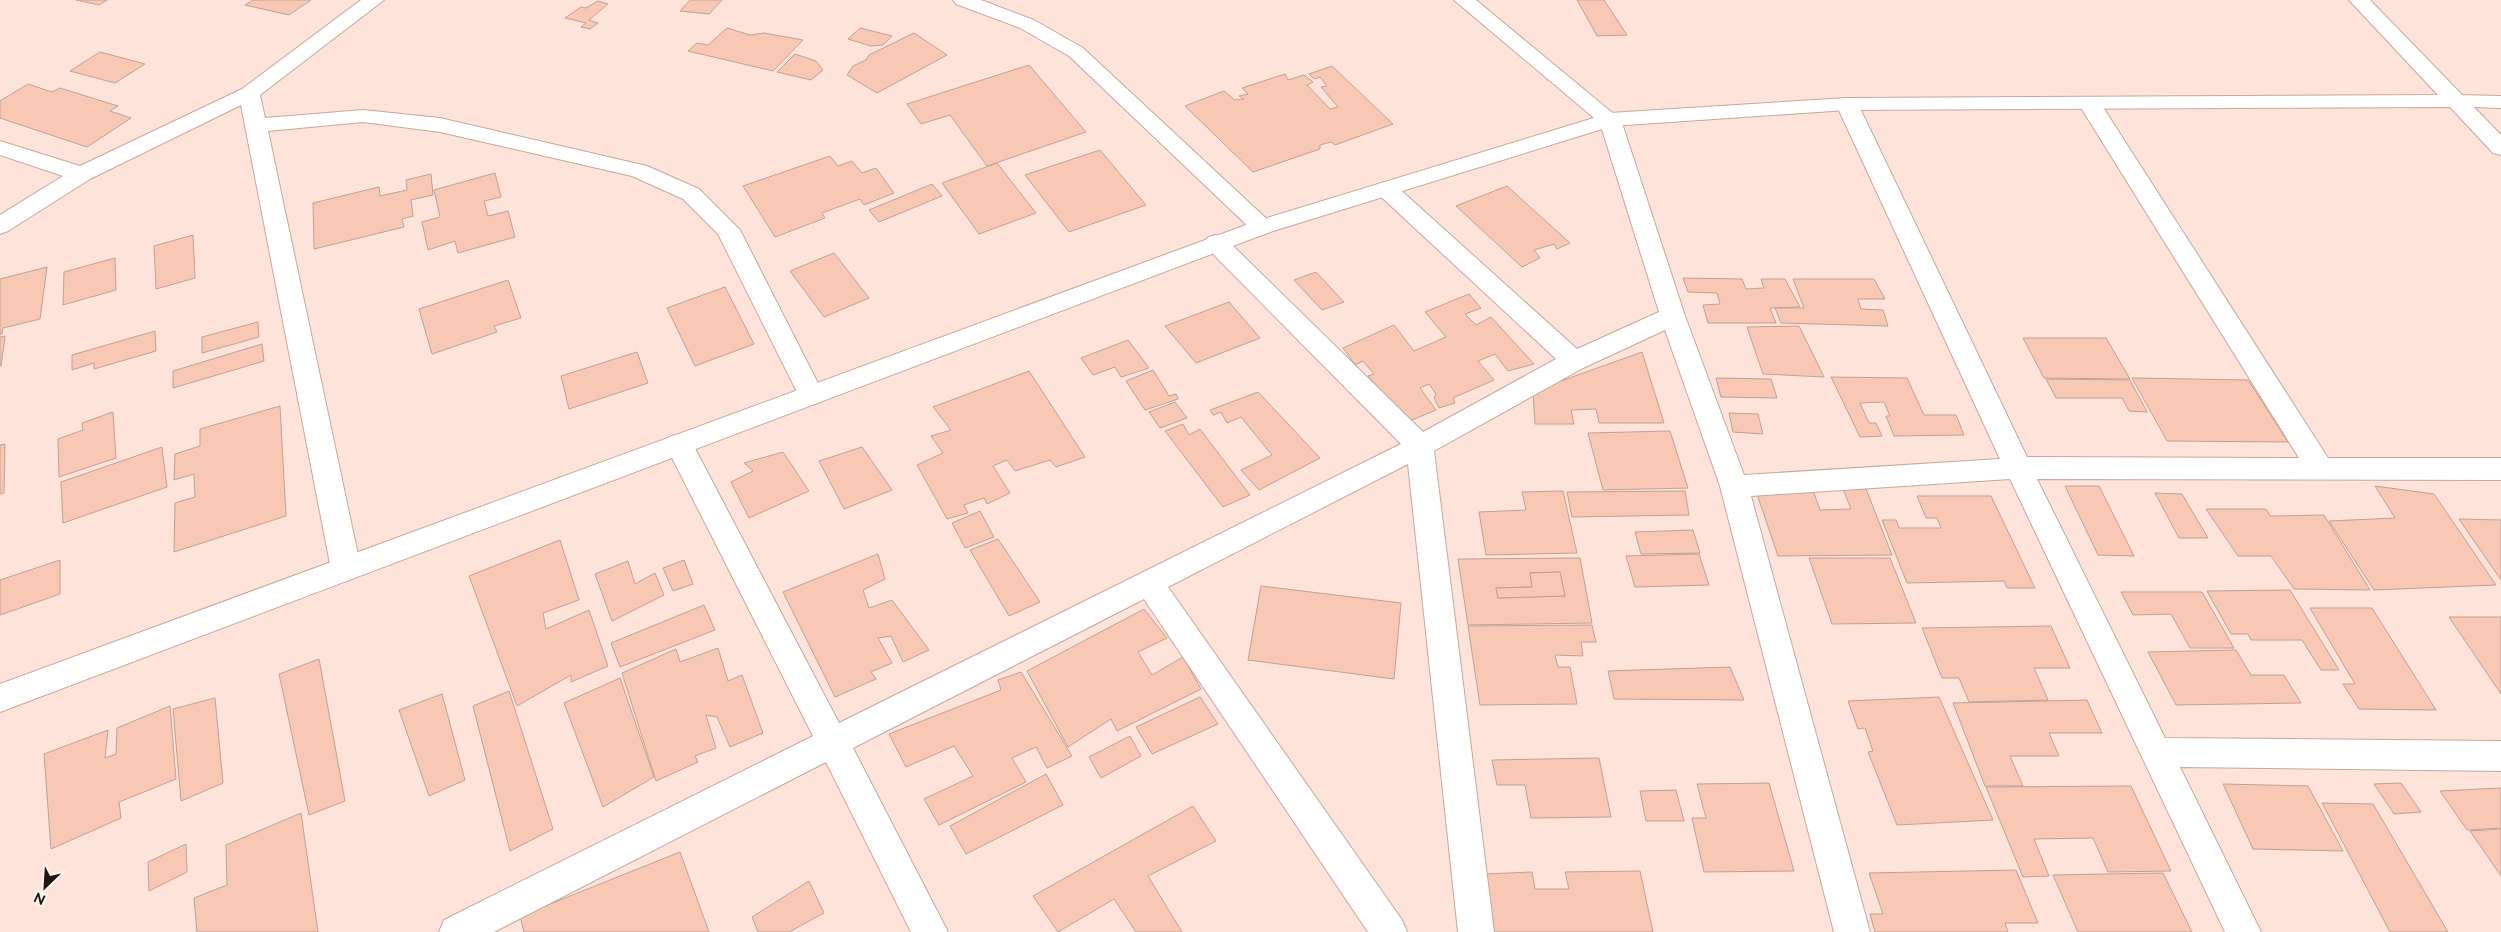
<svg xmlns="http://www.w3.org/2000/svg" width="2501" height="932" viewBox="0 0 2501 932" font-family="Raleway,sans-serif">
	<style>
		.building { fill: #f9c8b5; stroke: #bfa196; fill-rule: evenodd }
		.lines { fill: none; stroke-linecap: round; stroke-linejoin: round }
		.street-casing { stroke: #c6a89c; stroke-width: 2 }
		.secondary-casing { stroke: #c6a89c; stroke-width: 2 }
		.street { fill: #fff; fill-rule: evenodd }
		.secondary { fill: #fff; fill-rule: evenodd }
	</style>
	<rect width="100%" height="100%" fill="#fde3d9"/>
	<g class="building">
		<polygon points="76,0 107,0 99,5"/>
		<polygon points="253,0 311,0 289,15 245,5"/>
		<polygon points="690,0 722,0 709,14 680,11"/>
		<polygon points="1577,0 1604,0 1627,35 1597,36"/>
		<polygon points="598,1 608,4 589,20 598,23 590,29 581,27 586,23 565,18 581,7 586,8"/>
		<polygon points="727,28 750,35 764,33 803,40 773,71 688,51 697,43 708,45"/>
		<polygon points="860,28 892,36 883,45 871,46 848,39"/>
		<polygon points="914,33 947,55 877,93 847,75 853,66 866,60 869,55"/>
		<polygon points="100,52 145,64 115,83 70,71"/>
		<polygon points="795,54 816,61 823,70 811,80 777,72"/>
		<polygon points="1029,65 1086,132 987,166 950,115 921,124 907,104"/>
		<polygon points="1332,66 1393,124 1335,145 1331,142 1320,145 1320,149 1253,172 1185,106 1224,91 1235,100 1244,99 1239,96 1248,94 1242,88 1285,74 1288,80 1304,75 1313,82 1307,85 1330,109 1338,107 1321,87 1327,86 1320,77 1314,79 1309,74"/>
		<polygon points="28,84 52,92 60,88 118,106 110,111 131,118 87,147 0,118 0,101"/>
		<polygon points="1100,150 1146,205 1069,232 1025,175"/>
		<polygon points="830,156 838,166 852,161 862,173 876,168 894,193 864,205 860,199 822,213 825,218 775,237 743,186"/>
		<polygon points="997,163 1036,213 979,234 942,183"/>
		<polygon points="495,173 501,197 484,201 488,216 508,211 515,237 458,253 455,241 428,250 422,222 440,217 434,190"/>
		<polygon points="431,174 433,195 411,200 413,216 402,219 404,227 314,249 313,203 379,187 380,196 407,190 406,180"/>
		<polygon points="932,184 942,196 879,222 869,210"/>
		<polygon points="1507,186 1570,243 1557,249 1554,244 1534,250 1540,258 1522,267 1456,206"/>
		<polygon points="193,235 195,278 156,289 154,246"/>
		<polygon points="834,253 869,298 824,317 790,271"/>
		<polygon points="115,258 116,290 63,305 64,272"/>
		<polygon points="47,267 40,319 3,328 2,334 0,335 0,279"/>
		<polygon points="1316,272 1344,302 1322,310 1294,280"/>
		<polygon points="1683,278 1742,279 1746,289 1764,288 1761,279 1785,279 1800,307 1770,308 1776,323 1708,323 1703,305 1720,304 1717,293 1688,292"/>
		<polygon points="1793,279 1874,279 1885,299 1858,299 1861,309 1883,310 1888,326 1781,323 1775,308 1804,308"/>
		<polygon points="508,280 521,318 494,326 497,332 432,354 419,309"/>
		<polygon points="725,287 754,344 695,366 667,308"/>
		<polygon points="1469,294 1481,308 1465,314 1476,325 1491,317 1534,364 1508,371 1495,354 1478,361 1494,380 1453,398 1455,403 1439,408 1434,398 1436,394 1429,384 1420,388 1436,410 1407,422 1368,376 1374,374 1363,361 1355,365 1343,348 1394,325 1414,351 1446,337 1425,312"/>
		<polygon points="1229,302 1260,338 1196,363 1165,326"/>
		<polygon points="258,322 259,337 202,353 202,337"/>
		<polygon points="1799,326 1824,377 1763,374 1747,327"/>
		<polygon points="155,331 156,351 94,369 94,363 72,370 72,355"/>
		<polygon points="5,336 1,366 0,366 0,337"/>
		<polygon points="2023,338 2106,338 2130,379 2044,378"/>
		<polygon points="1128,340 1149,368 1121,377 1115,367 1093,375 1081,358"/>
		<polygon points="262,344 264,361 173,388 173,371"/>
		<polygon points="637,352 648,383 569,409 561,376"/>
		<polygon points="1642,352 1664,423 1599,423 1596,409 1571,410 1574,424 1535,424 1533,391"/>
		<polygon points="1153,370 1169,396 1176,394 1178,399 1145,410 1126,381"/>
		<polygon points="1029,371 1085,457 1056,467 1050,460 1015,471 1007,460 993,466 1010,493 987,504 984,498 964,505 968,513 947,519 917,465 943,453 931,436 951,430 933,407"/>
		<polygon points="1831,377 1907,378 1924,415 1956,415 1964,435 1894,436 1886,416 1890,416 1884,402 1860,403 1869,423 1876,423 1882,436 1860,437"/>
		<polygon points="1716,378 1771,379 1777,398 1721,397"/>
		<polygon points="2132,378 2248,380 2288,442 2167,441"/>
		<polygon points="2046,379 2130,380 2147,412 2129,411 2122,398 2056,398"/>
		<polygon points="1258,392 1320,458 1259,490 1241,470 1272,455 1241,417 1227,423 1221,412 1213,415 1210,410"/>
		<polygon points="1175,402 1187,418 1160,428 1149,412"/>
		<polygon points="280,406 286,516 174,552 175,503 195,497 194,474 174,480 175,454 200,446 200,429"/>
		<polygon points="113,412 116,458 59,477 58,439 83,430 82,423"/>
		<polygon points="1729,413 1758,414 1763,434 1733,432"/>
		<polygon points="1183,424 1189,435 1200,429 1250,495 1223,507 1165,431"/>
		<polygon points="1670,431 1688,488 1603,490 1588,433"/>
		<polygon points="5,444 4,493 0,494 0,445"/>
		<polygon points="162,447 167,487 63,523 61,482"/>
		<polygon points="862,447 892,490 844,509 819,461"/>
		<polygon points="783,452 809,491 749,518 731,482 753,471 744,463"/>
		<polygon points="2065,486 2099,486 2134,556 2098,555"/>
		<polygon points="2375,486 2434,494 2496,585 2374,590 2329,521 2395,518"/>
		<polygon points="1843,489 1866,489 1892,555 1778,556 1756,491 1813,490 1820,510 1851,509"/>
		<polygon points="1563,491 1577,553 1486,555 1479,512 1526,510 1522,492"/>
		<polygon points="1685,491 1689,515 1572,517 1567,492"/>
		<polygon points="2155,493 2182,494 2208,538 2179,538"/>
		<polygon points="1917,496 1991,496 2035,588 2007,588 2004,581 1907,583 1882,520 1896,520 1899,528 1941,528 1937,518 1926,518"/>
		<polygon points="2206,509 2266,509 2270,516 2324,515 2370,590 2294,589 2271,556 2238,556"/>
		<polygon points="980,511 994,537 965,548 952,523"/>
		<polygon points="2459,519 2501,520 2501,580"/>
		<polygon points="1693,530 1700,553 1641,554 1635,532"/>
		<polygon points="998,539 1040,602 1009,616 970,550"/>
		<polygon points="560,540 579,600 543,613 546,629 589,610 608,666 571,682 571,675 517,706 469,576"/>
		<polygon points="878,554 885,579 863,590 869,608 892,600 929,650 903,662 891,636 878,638 892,663 871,672 876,679 835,697 783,592"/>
		<polygon points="1699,554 1709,585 1635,587 1626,556"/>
		<path d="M1580,558L1592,623L1468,625L1458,559ZM1560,572L1565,596L1498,598L1496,588L1532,587L1530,573Z"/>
		<polygon points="1809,558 1890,558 1916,623 1832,624"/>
		<polygon points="60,560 60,594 0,615 0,580"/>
		<polygon points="684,560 693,584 673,591 663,568"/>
		<polygon points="628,561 635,584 655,573 664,595 612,621 595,574"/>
		<polygon points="1560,572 1565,596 1498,598 1496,588 1532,587 1530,573"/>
		<polygon points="1261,586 1401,603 1394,679 1248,660"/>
		<polygon points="2290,590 2339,670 2321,670 2302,640 2251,640 2248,634 2231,634 2207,591"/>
		<polygon points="2121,592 2202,592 2234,648 2190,648 2171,614 2133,615"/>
		<polygon points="704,605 715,630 620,667 611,643"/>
		<polygon points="2310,608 2372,608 2436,710 2359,709 2343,684 2355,684"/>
		<polygon points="1144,609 1167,638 1138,652 1152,675 1183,657 1201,689 1117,731 1111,719 1068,747 1027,671"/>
		<polygon points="2449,617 2501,617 2501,694"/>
		<polygon points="1592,625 1596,642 1581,642 1583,656 1555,655 1558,667 1570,667 1577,704 1480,705 1468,626"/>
		<polygon points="2051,626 2070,668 2034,668 2048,700 1969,702 1959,678 1942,678 1922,628"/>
		<polygon points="718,648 728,681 742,675 763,733 730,747 717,717 706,715 716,748 695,756 698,762 656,781 622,673 676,649 680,662"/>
		<polygon points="2236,650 2251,675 2284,675 2301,703 2176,705 2148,652"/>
		<polygon points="319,659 345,801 309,815 279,674"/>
		<polygon points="1730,667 1744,700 1614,699 1608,671"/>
		<polygon points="1021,672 1072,756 1047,768 1036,747 1012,758 1026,782 939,825 924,799 973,776 954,746 906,767 889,734 1001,690 998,680"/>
		<polygon points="620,678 654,777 603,807 564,703"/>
		<polygon points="509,691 553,829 510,851 473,706"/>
		<polygon points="442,694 465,780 429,796 399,710"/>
		<polygon points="1200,697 1218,724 1152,754 1136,727"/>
		<polygon points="1939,697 1993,820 1897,825 1868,752 1873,751 1865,728 1858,729 1848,701"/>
		<polygon points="215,698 223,783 181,801 173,709"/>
		<polygon points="2087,700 2102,733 2049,733 2059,756 2010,756 2023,786 1985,786 1953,703"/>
		<polygon points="170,706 176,779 119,802 121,818 51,849 44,754 108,730 105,758 116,754 117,728"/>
		<polygon points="1130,736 1141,756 1101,778 1089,757"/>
		<polygon points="1599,758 1611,817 1531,818 1525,785 1497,785 1492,760"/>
		<polygon points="1046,774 1063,805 966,854 950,826"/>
		<polygon points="1769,783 1794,871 1704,872 1692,818 1706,818 1697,784"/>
		<polygon points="2401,783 2421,812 2394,814 2374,784"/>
		<polygon points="2223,784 2308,786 2343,851 2253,849"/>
		<polygon points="2131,786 2171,871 2108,872 2093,838 2034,839 2049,876 2023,877 1986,787"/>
		<polygon points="2501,788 2501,828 2467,830 2440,791"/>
		<polygon points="1676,790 1684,821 1646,821 1640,791"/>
		<polygon points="2322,803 2373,804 2448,932 2390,932"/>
		<polygon points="1193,806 1216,841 1148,876 1182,932 1136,932 1114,899 1058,932 1033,896"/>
		<polygon points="301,813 318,932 197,932 194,898 227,885 226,845"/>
		<polygon points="2501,829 2501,876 2470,831"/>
		<polygon points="186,844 187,872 149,891 148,862"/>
		<polygon points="680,852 709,932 524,932 520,916"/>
		<polygon points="2016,870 2038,923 2005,923 2008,932 1875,932 1870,914 1883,914 1869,873"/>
		<polygon points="1640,871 1653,932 1491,932 1484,874 1532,872 1535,889 1569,889 1565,872"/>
		<polygon points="2163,873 2192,932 2078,932 2053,875"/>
		<polygon points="809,881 824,913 789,932 758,932 752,917"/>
	</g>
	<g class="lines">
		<g class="street-casing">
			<g id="street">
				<polygon points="361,0 384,0 260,95 265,118 363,110 440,118 647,166 699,189 740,230 824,395 820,402 811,405 802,402 718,234 683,199 632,176 440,132 363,122 268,131 361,569 356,577 346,581 336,577 331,569 241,105 90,179 8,231 0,234 0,215 63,176 0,155 0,141 80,166 242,89"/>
				<polygon points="953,0 981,0 1034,20 1083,48 1270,222 1274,227 1270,232 1262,235 1254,232 1069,56 1020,28 956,4"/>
				<polygon points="1454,0 1476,0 1621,120 1685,316 1744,475 2000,459 1836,104 1839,99 1847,98 1855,99 1858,104 2027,457 2299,458 2078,103 2081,98 2089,97 2097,98 2328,458 2501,458 2501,480 2037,479 2165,738 2501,741 2501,771 2180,767 2261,932 2225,932 2010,479 1751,496 1870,932 1834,932 1720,486 1665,330 1583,368 1434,451 1494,932 1458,932 1408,464 1168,587 1402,920 1407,932 1368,932 1144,599 853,748 948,932 911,932 826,762 494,932 439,932 444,920 813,736 665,444 669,437 679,434 689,437 839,723 1401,444 1208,249 1204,243 1208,237 1216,235 1224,237 1423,432 1556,359 1378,194 1375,189 1378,184 1386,182 1394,184 1577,349 1659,312 1600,123"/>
				<polygon points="2456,95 2501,96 2501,108 2448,106 2445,101 2448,96"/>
			</g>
		</g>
		<g class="secondary-casing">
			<polygon id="secondary" points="2349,0 2370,0 2501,135 2501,155 2493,153 2450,107 1847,110 1612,126 1270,232 0,712 0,684 1254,222 1610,113 1847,98 2438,95"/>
		</g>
		<use href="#street" class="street"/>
		<use href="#secondary" class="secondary"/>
	</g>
	<g transform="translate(45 887) rotate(205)" stroke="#fbf5f2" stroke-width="4" paint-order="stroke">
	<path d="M0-4L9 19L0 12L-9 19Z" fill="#201511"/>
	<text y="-8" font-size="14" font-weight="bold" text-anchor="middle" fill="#201511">N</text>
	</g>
</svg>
